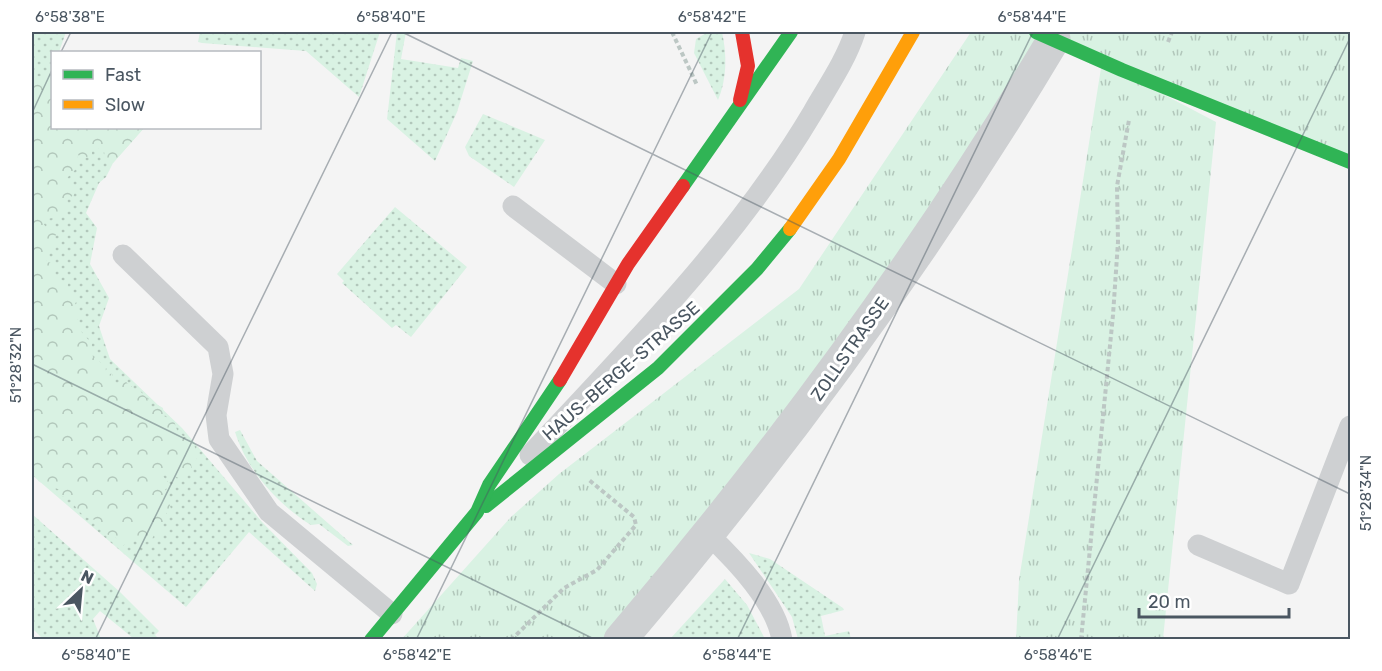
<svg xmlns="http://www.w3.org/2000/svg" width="1382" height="671" viewBox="0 0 1382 671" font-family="Rubik,sans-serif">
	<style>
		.grass { fill: url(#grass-dots) }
		.forest { fill: url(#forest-crowns) }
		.park { fill: url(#park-tufts) }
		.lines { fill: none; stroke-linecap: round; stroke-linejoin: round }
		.path { stroke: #bcc7c4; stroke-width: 4; stroke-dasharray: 4.5 3; stroke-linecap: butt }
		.lane { stroke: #ced0d2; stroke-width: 21 }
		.street { stroke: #ced0d2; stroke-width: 33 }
		.fast { stroke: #30b455; stroke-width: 14 }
		.slow { stroke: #ff9f0a; stroke-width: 14 }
		.jam { stroke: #e5322d; stroke-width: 14 }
		.ticks { fill: none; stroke: #4a5661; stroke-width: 1.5; stroke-opacity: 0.45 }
		.labels { text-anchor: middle; stroke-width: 6; stroke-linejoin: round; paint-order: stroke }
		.street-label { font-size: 18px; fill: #4a5661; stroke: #fff }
		.neatline { fill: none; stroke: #4a5661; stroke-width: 2 }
		.ticks-label { font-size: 15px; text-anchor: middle; fill: #4a5661 }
	</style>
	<defs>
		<pattern id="grass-dots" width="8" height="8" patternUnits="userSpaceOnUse" patternTransform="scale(1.5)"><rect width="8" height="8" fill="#d9f2e3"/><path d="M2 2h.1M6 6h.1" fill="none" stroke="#b2c7bb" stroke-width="1.8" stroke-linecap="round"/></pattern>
		<pattern id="forest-crowns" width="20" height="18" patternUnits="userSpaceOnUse" patternTransform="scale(1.5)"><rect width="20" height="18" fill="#d9f2e3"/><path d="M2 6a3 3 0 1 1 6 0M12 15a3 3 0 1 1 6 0" fill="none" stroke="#b2c7bb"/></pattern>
		<pattern id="park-tufts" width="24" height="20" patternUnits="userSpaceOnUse" patternTransform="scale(1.5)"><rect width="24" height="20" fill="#d9f2e3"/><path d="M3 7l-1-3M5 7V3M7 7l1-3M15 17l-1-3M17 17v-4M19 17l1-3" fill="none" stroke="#b2c7bb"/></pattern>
	</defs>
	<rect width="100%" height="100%" fill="#f4f4f4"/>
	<g class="grass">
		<polygon points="32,32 66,32 59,52 52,52 52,128 144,128 113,163 106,177 99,183 86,213 97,228 90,264 109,298 99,326 110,359 182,428 262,522 312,573 317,584 315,591 249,532 186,607 32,475"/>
		<polygon points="200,32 366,34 380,32 359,97 306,51 202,43 198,42"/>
		<polygon points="397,32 406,32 401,59 458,68 461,58 473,61 457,112 435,161 387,119"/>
		<path d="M708,32H722C727,54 727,79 718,100L694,53L696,39Z"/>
		<polygon points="483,114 545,140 514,187 469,156 465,147"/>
		<polygon points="395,207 467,267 411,337 396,325 392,328 342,283 344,281 337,274"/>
		<path d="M240,430L257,461L353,545L348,546L319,524L311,525C277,504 247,470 235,432Z"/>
		<polygon points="32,514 120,592 159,631 155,635 159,639 134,639 100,611 93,619 101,639 43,639 32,628"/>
		<polygon points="749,553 770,559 843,608 844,610 821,616 825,636 849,631 851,639 798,639 792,617"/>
		<polygon points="725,579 747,605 765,639 670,639"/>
	</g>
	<path class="forest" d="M32,76L50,77L52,82V128H144L113,163L105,160L104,151L92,146V154L87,157L77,155L78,167L67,178L75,186L74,195L67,199L68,211L59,217L46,219L43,223L48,230L56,228V235L53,238L55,249L46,255L47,262L53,263L55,267L52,276L68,283L67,291L78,298L75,304L79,311L76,318L80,323L79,329L92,344L90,354L106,367L105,378H109L112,373L114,384L126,382L132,387L135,395L140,391L150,401V405L153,408L158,405L163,408L164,416L174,421L178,433L194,442L197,460L191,464L192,470L187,473L183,480L163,471L161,474L170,484L165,490L172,512L166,513L168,521L161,525L162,531L159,535H154L151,541L140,542L133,536L123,546L115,537C104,533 101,534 96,520C85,519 75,510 72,499L59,495L60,490L38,481L37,471L32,467Z"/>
	<g class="park">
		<polygon points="971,32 1350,32 1350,162 1054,39 626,639 401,640 511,517 559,474 799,289"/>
		<polygon points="1102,62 1216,122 1163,639 1016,640 1019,580"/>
	</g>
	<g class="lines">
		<g class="path">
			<polyline points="672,32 697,85"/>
			<polyline points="1168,42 1172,32"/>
			<polyline points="511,640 564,588 597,570 636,525 634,517 589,480"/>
			<polyline points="1081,640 1113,315 1118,242 1117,186 1129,120"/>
		</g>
		<g class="lane">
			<polyline points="513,206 616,284"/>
			<polyline points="123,255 218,347 223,374 216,415 219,439 269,512 392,614"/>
			<path d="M530,455C631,346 737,240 813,112C828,86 846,60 855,32"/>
			<path d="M709,535C736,561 776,602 782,640"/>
			<polyline points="1198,545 1289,584 1350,426"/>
		</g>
		<path class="street" d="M620,640C781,451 927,252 1054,39"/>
		<g class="fast">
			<polyline points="1036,32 1122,70 1350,162"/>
			<polyline points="683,186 791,32"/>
			<polyline points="486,506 658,368 757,269 790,229"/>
			<polyline points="371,640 477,512 489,485 560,380"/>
		</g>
		<polyline class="slow" points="790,229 839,159 913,32"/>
		<g class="jam">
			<polyline points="740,100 748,66 742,32"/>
			<polyline points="560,380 628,264 683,186"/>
		</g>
	</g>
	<path class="ticks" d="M402,32L1350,494M61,52L71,32M32,113L52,70M32,364L596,640M95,640L392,32M416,640L712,32M737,640L1033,32M1057,640L1350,38"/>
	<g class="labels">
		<g class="street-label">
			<text transform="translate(850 349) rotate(-55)" y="6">ZOLLSTRASSE</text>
			<text transform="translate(621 371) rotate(-41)" y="6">HAUS-BERGE-STRASSE</text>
		</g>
	</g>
	<rect width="1382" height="671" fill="none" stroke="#ffffff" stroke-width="66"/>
	<rect x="51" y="51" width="210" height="78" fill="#ffffff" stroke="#b7bbc0" stroke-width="1.5"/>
	<rect x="63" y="70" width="30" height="9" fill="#30b455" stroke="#b7bbc0" stroke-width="1.5"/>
	<text x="105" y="81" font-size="18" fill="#4a5661">Fast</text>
	<rect x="63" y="100" width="30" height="9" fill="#ff9f0a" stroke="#b7bbc0" stroke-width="1.5"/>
	<text x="105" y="111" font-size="18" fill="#4a5661">Slow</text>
	<g transform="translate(81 590) rotate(26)" stroke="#ffffff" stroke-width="4.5" paint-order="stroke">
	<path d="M0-4.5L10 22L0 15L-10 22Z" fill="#4a5661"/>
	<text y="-9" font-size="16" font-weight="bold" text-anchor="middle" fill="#4a5661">N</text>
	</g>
	<path d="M1139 608v9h150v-9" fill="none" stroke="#4a5661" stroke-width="3"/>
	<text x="1148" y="608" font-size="18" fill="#4a5661" stroke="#ffffff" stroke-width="4.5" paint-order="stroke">20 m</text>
	<rect x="33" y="33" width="1316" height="605" class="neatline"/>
	<g class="ticks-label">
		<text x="70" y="22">6°58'38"E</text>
		<text x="391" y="22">6°58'40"E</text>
		<text x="712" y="22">6°58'42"E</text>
		<text x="1032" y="22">6°58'44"E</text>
		<text transform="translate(16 365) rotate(-90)" y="5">51°28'32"N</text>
		<text transform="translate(1366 493) rotate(-90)" y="5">51°28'34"N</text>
		<text x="96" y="660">6°58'40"E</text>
		<text x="417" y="660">6°58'42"E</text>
		<text x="737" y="660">6°58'44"E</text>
		<text x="1058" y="660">6°58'46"E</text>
	</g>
</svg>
